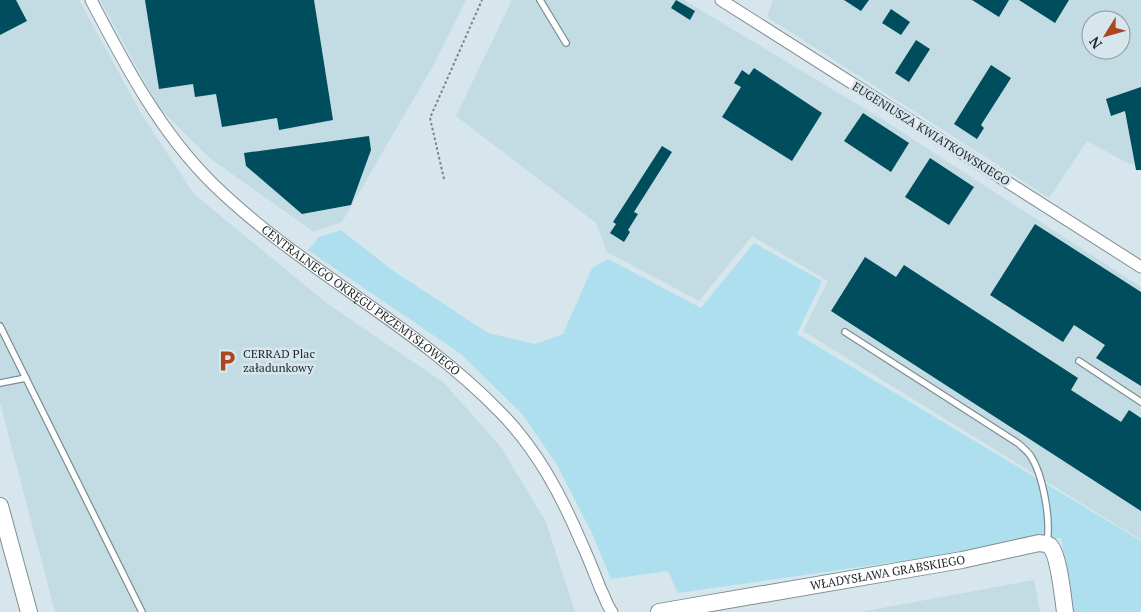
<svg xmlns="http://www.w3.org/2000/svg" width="1141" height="612" viewBox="0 0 1141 612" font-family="'PT Serif',serif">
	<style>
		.built { fill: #c3dce4; fill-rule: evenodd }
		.green { fill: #addfef }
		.building { fill: #004d5e }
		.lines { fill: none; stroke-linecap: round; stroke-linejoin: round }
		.lane-casing { stroke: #7e8e93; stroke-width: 8 }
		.street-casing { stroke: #7e8e93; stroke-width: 13 }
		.secondary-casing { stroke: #7e8e93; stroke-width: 18 }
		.path { stroke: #778286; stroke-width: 2; stroke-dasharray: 2.5 2.5; stroke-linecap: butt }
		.lane { stroke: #fff; stroke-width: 5.5 }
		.street { stroke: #fff; stroke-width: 11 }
		.secondary { stroke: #fff; stroke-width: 16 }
		.labels { text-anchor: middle; stroke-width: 5; stroke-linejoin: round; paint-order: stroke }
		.street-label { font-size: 12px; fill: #1f2527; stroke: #d6e6ec }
		.poi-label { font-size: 12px; fill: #1f2527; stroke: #d6e6ec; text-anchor: start }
	</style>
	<rect width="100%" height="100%" fill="#d6e6ec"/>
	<g class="built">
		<polygon points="0,0 79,0 142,115 194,194 329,305 443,382 501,447 546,522 575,612 55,612 0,403"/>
		<polygon points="100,0 466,0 434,64 342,222 314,232 211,159 159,108"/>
		<polygon points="512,0 684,0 882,119 1141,287 1141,540 803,331 828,281 752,236 699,301 607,252 596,223 456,116"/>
		<path d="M773,0H1141V165L1129,164L1087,141L1049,198L767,17ZM1091,20H1121V50H1091Z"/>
		<polygon points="1034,580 1040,612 860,612"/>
	</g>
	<polygon class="green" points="341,230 392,270 488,333 535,344 563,334 592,268 608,259 701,308 754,243 822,281 797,334 1141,541 1141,612 1073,612 1061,538 678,593 668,571 611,579 592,533 556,463 522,414 461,354 308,250 319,237"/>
	<g class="building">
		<polygon points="0,0 16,0 27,21 0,35"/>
		<polygon points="145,0 314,0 333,120 279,130 277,118 222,127 216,94 195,97 193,84 159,89"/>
		<polygon points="676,0 695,11 690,20 671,8"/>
		<polygon points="844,0 869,0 861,11"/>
		<polygon points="972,0 1009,0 999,17"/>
		<polygon points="1019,0 1069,0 1055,23"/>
		<polygon points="891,9 910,22 901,35 882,23"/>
		<polygon points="916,40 930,49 909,82 895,73"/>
		<polygon points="991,65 1011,78 981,125 984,128 977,139 954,124"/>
		<polygon points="754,68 822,113 792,161 722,117 741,87 734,83 742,70 749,75"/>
		<polygon points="1141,87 1141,170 1136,170 1125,111 1111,116 1106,99"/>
		<polygon points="863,113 909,143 891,172 844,141"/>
		<polygon points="369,136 371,150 351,205 302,214 246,166 244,153"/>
		<polygon points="662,146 672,152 634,212 638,214 628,230 630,232 624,242 610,233 616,224 613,222"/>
		<polygon points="930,158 974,187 949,225 905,197"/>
		<polygon points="1035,224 1141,292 1141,386 1096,358 1105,345 1074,325 1063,342 990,295"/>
		<polygon points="865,257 896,277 904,265 1078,378 1071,390 1121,422 1129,410 1141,418 1141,511 831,311"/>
	</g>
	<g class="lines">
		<g class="lane-casing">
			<g id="lane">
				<polyline points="540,0 566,43"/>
				<polyline points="0,326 142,612"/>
				<path d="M845,332L1019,444C1023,448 1027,451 1030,455C1043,474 1051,520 1047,542"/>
				<polyline points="1079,361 1141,402"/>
				<polyline points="0,383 26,378"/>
			</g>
		</g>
		<g class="street-casing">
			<g id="street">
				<path id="s1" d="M91,0C125,65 160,132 213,184C301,270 415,324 500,412C537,449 562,497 582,544C589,559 595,575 601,590C605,597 607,606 612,612"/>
				<polyline points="721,0 1141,267"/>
			</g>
		</g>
		<g class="secondary-casing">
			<g id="secondary">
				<polyline points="0,506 29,612"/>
				<path id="s2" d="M659,612L962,560L1039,543C1043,544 1046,543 1050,546C1059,555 1063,598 1065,612"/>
			</g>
		</g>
		<polyline class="path" points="444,179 430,118 482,0"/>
		<use href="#lane" class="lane"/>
		<use href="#street" class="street"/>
		<use href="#secondary" class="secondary"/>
	</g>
	<defs>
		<g id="parking-bare" transform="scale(1.725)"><path d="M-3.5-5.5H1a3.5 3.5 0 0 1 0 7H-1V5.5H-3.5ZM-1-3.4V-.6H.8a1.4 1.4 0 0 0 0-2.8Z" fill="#ad4620" stroke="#d6e6ec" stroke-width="2.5" paint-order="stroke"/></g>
	</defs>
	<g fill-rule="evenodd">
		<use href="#parking-bare" x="227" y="361"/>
	</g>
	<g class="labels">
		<g class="street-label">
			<text transform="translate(931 134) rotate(32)" y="4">EUGENIUSZA KWIATKOWSKIEGO</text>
			<text dy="4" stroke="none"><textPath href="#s1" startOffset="410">CENTRALNEGO OKRĘGU PRZEMYSŁOWEGO</textPath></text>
			<text dy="4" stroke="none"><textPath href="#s2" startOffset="232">WŁADYSŁAWA GRABSKIEGO</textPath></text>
		</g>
		<g class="poi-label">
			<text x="243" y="358">CERRAD Plac<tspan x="243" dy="14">załadunkowy</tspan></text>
		</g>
	</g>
	<g transform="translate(1106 35) rotate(233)"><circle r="24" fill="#d6e6ec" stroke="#8d999d"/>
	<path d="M0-4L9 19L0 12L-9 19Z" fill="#ad4620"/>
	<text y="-8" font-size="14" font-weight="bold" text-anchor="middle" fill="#1f2527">N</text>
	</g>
</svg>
